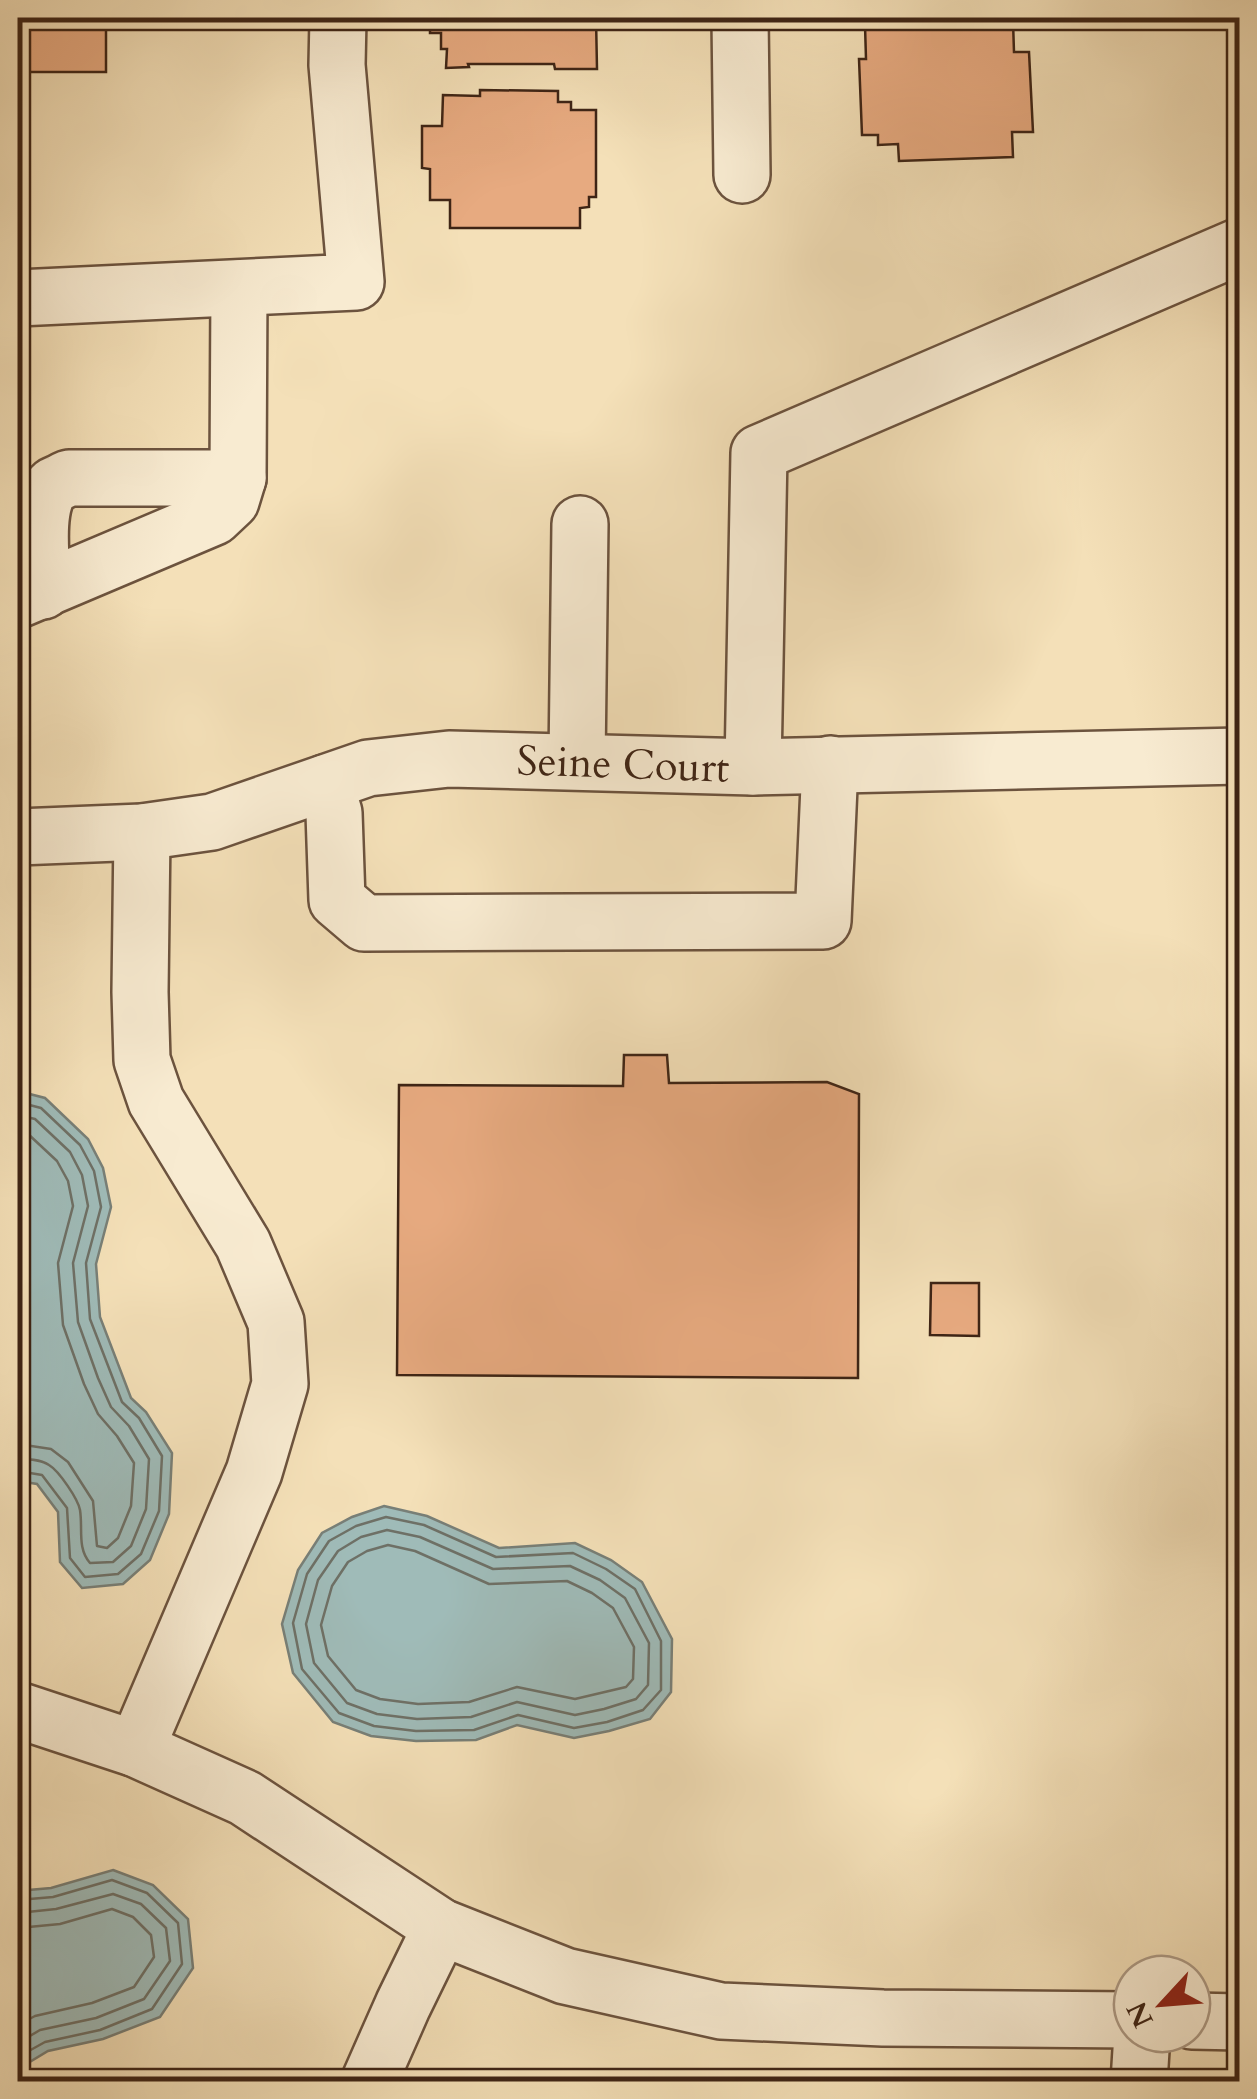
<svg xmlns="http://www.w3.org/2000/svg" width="1257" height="2099" viewBox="0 0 1257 2099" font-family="Cardo,serif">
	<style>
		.water { fill: #9fbbb8; stroke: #787f77; stroke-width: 2.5 }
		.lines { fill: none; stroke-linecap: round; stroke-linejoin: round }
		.shore { stroke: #6e7066; stroke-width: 2.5 }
		.building { fill: #e7aa80; stroke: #3e2415; stroke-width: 2.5 }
		.minor-casing { stroke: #6c533e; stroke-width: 60 }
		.minor { stroke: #f8ebd1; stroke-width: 55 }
		.labels { text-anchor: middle; stroke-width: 10; stroke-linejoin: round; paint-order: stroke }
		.street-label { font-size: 42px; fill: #3e2415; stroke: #f8ebd1 }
	</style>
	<rect width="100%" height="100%" fill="#f4e0b8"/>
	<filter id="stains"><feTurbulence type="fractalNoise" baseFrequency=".002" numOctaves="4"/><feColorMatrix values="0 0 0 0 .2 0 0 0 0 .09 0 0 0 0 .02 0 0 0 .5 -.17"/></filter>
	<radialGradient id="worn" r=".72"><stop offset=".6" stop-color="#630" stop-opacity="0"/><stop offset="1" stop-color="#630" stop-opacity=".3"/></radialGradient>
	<g class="water">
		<polygon points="18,1091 45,1098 88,1139 103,1168 111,1207 96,1264 100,1317 131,1398 146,1412 172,1453 169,1514 150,1560 123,1584 82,1588 60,1562 58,1512 37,1484 18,1481"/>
		<polygon points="384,1506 427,1516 499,1548 575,1543 611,1560 642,1582 672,1639 671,1692 650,1719 609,1731 574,1738 517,1725 476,1740 416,1741 371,1736 333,1722 293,1673 282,1624 298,1570 322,1533 352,1517"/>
		<polygon points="113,1870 153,1885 188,1919 193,1968 160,2017 103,2039 48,2051 18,2069 18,1891 51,1888"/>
	</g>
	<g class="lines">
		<g class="shore">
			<polyline points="18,1102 41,1108 80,1145 94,1171 101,1207 86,1263 90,1319 122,1402 139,1418 162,1456 159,1511 141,1554 118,1574 85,1577 70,1558 67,1508 42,1475 18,1471"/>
			<path d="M18,1115L35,1119L70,1152L82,1175L88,1206L73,1263L78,1322L98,1378L111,1407L129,1426L149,1459L146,1509L131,1546L113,1562L90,1563C77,1548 83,1529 80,1510C78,1499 59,1471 49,1465C40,1459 27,1459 18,1459"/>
			<polyline points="18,1130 27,1133 57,1161 68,1181 73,1206 58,1263 63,1325 84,1384 98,1414 117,1436 134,1463 131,1506 118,1538 107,1548 97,1546 93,1501 68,1462 51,1449 18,1444"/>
			<polygon points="386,1517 424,1525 496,1557 573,1553 606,1569 635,1589 661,1641 661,1690 643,1710 607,1722 574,1728 518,1715 474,1730 416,1731 374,1726 339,1713 302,1669 293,1623 307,1574 329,1541 356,1526"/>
			<polygon points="387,1530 420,1537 493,1569 570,1566 600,1580 625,1598 649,1643 648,1685 636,1699 604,1709 575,1715 517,1702 471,1717 417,1719 377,1714 347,1703 314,1663 306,1624 318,1580 338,1551 361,1537"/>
			<polygon points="388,1545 415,1551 489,1584 567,1581 592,1593 613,1608 634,1647 633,1679 626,1687 575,1699 517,1687 469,1702 418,1704 380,1699 356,1690 328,1656 321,1625 332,1586 348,1562 367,1551"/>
			<polyline points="18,1900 53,1897 112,1880 147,1893 178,1923 182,1964 152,2009 100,2030 45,2042 18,2057"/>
			<polyline points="18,1913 56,1909 113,1894 141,1904 166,1928 170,1961 144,1999 96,2018 40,2030 18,2043"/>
			<polyline points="18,1928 60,1924 112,1909 133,1917 151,1935 154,1957 134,1987 92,2003 35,2016 18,2025"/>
		</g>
	</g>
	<g class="building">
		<rect x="18" y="18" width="88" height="54"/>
		<polygon points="430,18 596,18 597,69 555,69 554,64 468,64 469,67 446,68 447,49 441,49 441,33 430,33"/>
		<polygon points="878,18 915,18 915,24 1013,21 1014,52 1029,52 1033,132 1012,132 1013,157 899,161 898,144 878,145 878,135 862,135 859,59 866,59 865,25 878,25"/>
		<polygon points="480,90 558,91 558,102 571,102 571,110 596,110 596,197 589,197 589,207 580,208 580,228 450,228 450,200 430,200 430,169 422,168 422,126 442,126 443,95 480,96"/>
		<polygon points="624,1055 667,1055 669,1083 827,1082 859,1094 858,1378 397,1375 399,1085 623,1086"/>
		<polygon points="931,1283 979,1283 979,1336 930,1335"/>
	</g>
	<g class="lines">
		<g class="minor-casing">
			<g id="minor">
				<polyline points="740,18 742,175"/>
				<polyline points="18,298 356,282 337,65 338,18"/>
				<path d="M43,591C42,565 33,503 54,485C55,485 68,478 69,478H238"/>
				<polyline points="18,600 214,517 231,501 238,478 239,288"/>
				<polyline points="577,761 580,524"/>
				<polyline points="753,767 759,453 1240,246"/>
				<polyline points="325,783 334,813 337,900 364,923 823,921 830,764"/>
				<polyline points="18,837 142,832 212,822 368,768 449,759 753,767 1240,756"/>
				<polyline points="18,1710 136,1749 245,1798 441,1927 565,1976 721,2011 883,2018 1132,2020"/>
				<polyline points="136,1749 254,1472 280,1384 276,1322 243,1244 156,1101 142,1060 140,992 142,832"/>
				<polyline points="1192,2021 1240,2022"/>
				<polyline points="369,2082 403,2005 441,1927"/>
				<polyline points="1139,2082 1142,2034"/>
			</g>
		</g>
		<use href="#minor" class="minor"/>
	</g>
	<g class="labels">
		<g class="street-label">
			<text transform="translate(623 763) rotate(2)" y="15">Seine Court</text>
		</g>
	</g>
	<rect width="1257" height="2099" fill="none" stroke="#f4e0b8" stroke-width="60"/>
	<rect x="20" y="20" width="1217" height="2059" fill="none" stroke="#3e2415" stroke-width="5"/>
	<rect x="30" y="30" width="1197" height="2039" fill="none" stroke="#3e2415" stroke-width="2.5"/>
	<g transform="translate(1162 2004) rotate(244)"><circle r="48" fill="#f8ebd1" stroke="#ae9b86" stroke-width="2.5"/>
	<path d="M0-8L18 38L0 25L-18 38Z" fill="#8f2418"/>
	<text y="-15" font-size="28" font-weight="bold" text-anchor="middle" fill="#3e2415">N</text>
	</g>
	<rect width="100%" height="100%" filter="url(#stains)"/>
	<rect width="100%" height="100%" fill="url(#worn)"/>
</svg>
